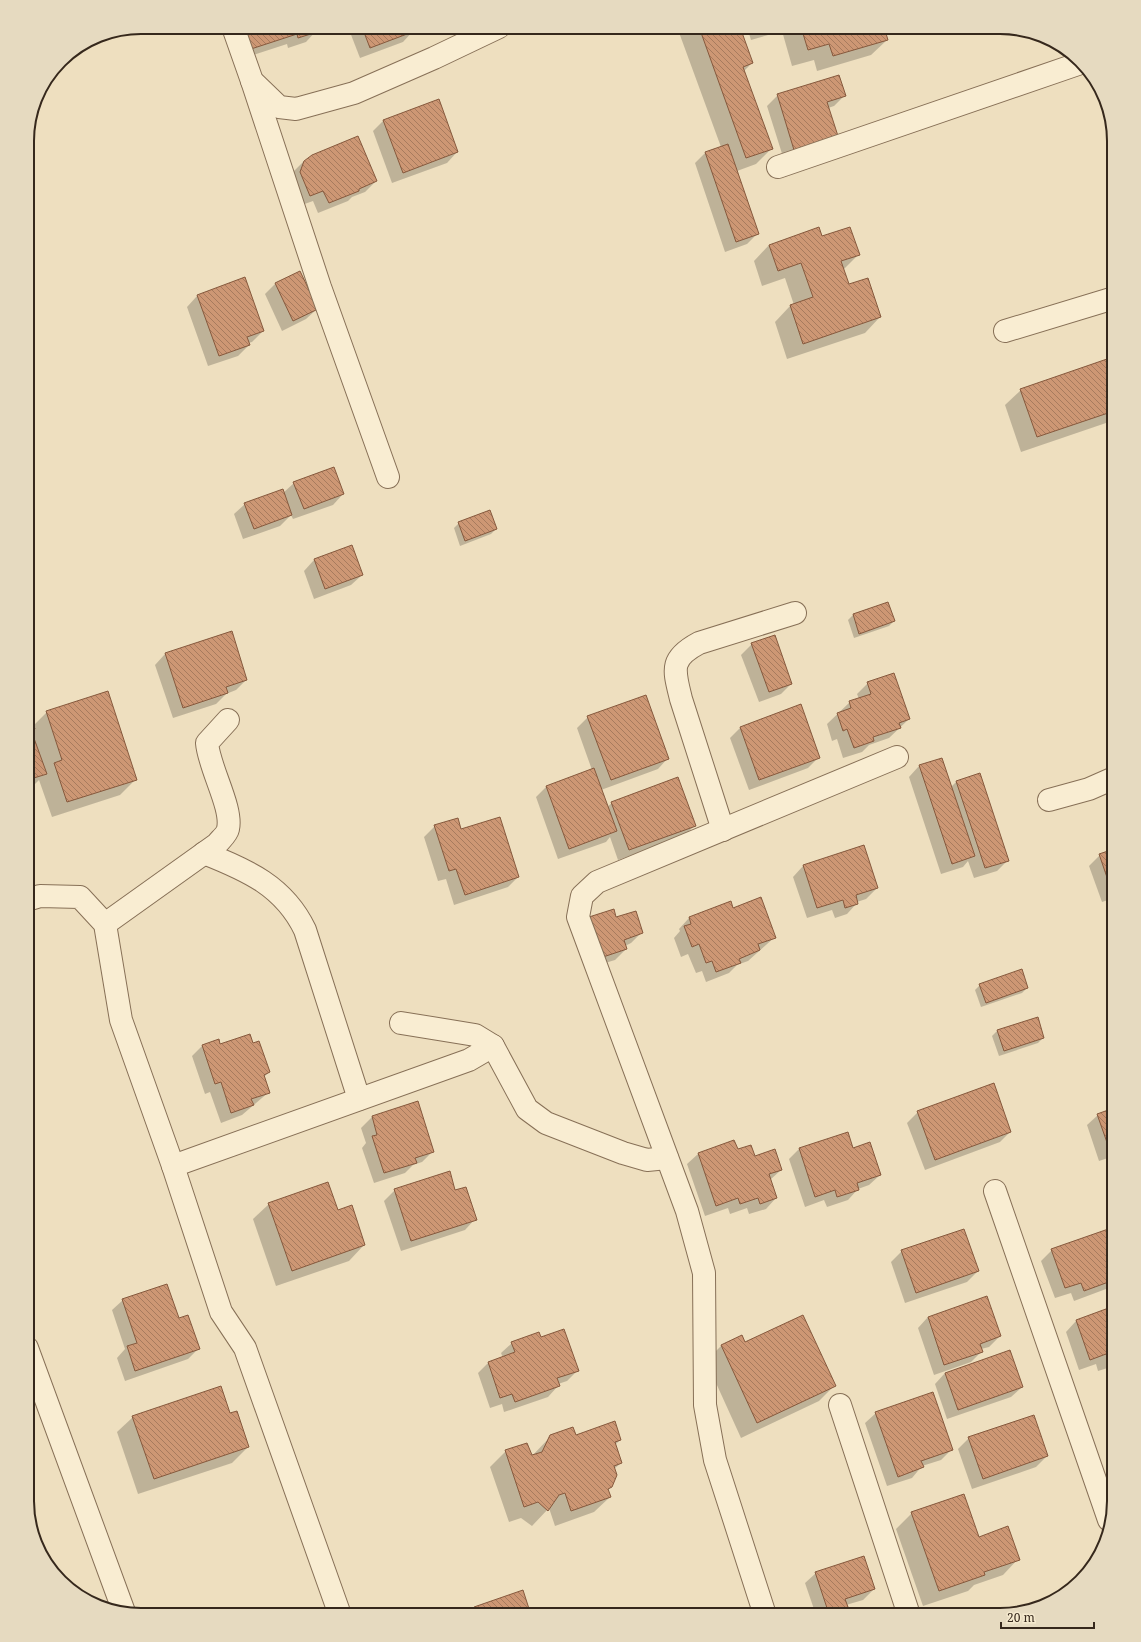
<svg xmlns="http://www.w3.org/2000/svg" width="1141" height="1642" viewBox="0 0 1141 1642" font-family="'Noto Serif',serif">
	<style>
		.shadow { fill: #0003 }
		.building { fill: url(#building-back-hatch); stroke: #86593d }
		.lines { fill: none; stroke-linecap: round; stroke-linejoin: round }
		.minor-casing { stroke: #877057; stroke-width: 24 }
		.minor { stroke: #f9edd2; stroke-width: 22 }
		.rim { fill: none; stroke: #36281c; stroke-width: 2 }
	</style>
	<defs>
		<pattern id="building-back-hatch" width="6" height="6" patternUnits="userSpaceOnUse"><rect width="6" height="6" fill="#cd9774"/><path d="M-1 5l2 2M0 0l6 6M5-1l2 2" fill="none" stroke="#a77b5e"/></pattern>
	</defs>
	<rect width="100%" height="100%" fill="#eedfbf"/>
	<g class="shadow">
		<polygon points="230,27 316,31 306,42 288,48 287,44 241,59"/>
		<polygon points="348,27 412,27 413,31 403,42 360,58"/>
		<polygon points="677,27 738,27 752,63 744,71 772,148 756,164 737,171 758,233 747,244 725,252 695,163 705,153 721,147"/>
		<polygon points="747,27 883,27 887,40 871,55 817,71 814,60 792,66 782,31 751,40"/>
		<polygon points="905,27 929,27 907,35"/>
		<polygon points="778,95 845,95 834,106 828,108 837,136 784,160 767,106"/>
		<polygon points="384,120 457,152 447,163 392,183 373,131"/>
		<polygon points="304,161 376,181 365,192 352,197 348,201 318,213 313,201 299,206 293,172"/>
		<polygon points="821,238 859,254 843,270 849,285 880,317 865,333 787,359 775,322 790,306 794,305 785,278 762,286 754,261 769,245"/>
		<polygon points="299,272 317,309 306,319 282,331 265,294 275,284"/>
		<polygon points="197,296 263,331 252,342 248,343 249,345 238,356 208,366 187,307"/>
		<polygon points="1114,384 1114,415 1106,423 1021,452 1005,405 1021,390"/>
		<polygon points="294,483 343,494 333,505 293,519 291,515 280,526 243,539 234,514 245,504 283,493"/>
		<polygon points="459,523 496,529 491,534 460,546 454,528"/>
		<polygon points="314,560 362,575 351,585 314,599 304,571"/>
		<polygon points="888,603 894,621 889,626 854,638 848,620 853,615"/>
		<polygon points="752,644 791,684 781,694 759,702 741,655"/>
		<polygon points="165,654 246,680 236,690 226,694 216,704 173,718 155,665"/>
		<polygon points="868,683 909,719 889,738 869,745 862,752 843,758 837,739 832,741 827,724 850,702 859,699 857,694"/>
		<polygon points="27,710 33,726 47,712 136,779 120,795 52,817 39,780 35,784 27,787"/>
		<polygon points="588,717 668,758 658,769 601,790 607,807 612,803 695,825 684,836 618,860 610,837 606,842 558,859 536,797 547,786 592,770 577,728"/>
		<polygon points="740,728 819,757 808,768 749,790 730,738"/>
		<polygon points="919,766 951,787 956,782 1008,860 997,871 974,878 968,861 963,867 941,874 909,777"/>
		<polygon points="435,826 518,877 508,887 454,905 446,879 438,881 424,837"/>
		<polygon points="863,846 877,888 866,899 857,902 857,903 847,914 835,918 832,910 807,918 793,877 803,866"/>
		<polygon points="1114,850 1114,898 1102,902 1089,866 1100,855"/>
		<polygon points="730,903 732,909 775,937 748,961 737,965 729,973 706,982 702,971 696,973 688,954 681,957 674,938 680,931 679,929 689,918"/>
		<polygon points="616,919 641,933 631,943 625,946 626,949 615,960 592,967"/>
		<polygon points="980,985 1027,988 1022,993 981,1007 975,990"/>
		<polygon points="1037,1018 1043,1038 1038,1043 999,1056 992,1036 997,1031"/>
		<polygon points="252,1044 269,1072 264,1077 269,1092 242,1115 221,1123 210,1092 205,1094 192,1056 202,1046"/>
		<polygon points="417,1103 433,1151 422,1162 413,1165 405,1173 374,1183 362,1148 366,1143 361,1128 372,1117"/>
		<polygon points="1114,1109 1114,1156 1099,1161 1087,1125 1098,1115"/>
		<polygon points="918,1112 1010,1132 1000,1142 925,1170 907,1123"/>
		<polygon points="734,1141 737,1150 781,1170 770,1180 776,1198 766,1209 749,1214 747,1208 730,1214 728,1208 705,1216 687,1164 698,1154"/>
		<polygon points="800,1148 853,1149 880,1175 869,1185 858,1189 848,1200 827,1207 824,1200 805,1207 789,1159"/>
		<polygon points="395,1190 455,1191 475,1219 465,1230 401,1251 384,1201"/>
		<polygon points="269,1204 337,1211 364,1245 349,1261 276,1286 253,1219"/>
		<polygon points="1114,1228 1114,1286 1074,1301 1071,1293 1055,1298 1041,1261 1052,1250"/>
		<polygon points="902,1251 978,1271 967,1282 905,1303 891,1262"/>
		<polygon points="123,1300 198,1349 188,1359 125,1381 117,1358 125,1349 112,1310"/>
		<polygon points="1114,1307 1114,1366 1098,1371 1096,1364 1079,1370 1066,1332 1076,1321"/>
		<polygon points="928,1317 1000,1336 989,1347 981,1349 982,1351 971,1362 934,1375 918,1328"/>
		<polygon points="540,1338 578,1370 567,1381 558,1384 558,1386 548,1397 504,1412 502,1404 490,1408 478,1373 489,1362 503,1358 501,1353 512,1343"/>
		<polygon points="745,1344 835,1385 819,1401 741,1438 706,1361 721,1346"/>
		<polygon points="945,1373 1022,1387 1011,1397 947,1419 935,1384"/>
		<polygon points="876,1413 952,1449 941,1460 922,1466 912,1478 887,1486 865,1423"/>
		<polygon points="229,1415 248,1447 232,1463 138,1494 117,1432 133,1417"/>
		<polygon points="551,1436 620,1440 615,1445 621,1463 614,1469 611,1487 607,1491 610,1497 594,1512 555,1526 549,1508 532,1526 521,1518 509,1522 490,1467 506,1451 532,1456"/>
		<polygon points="969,1438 1047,1456 1036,1467 972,1489 958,1449"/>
		<polygon points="912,1513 978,1538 1018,1559 1003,1575 974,1585 968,1591 923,1606 896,1529"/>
		<polygon points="816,1573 874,1589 863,1600 846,1605 847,1607 839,1615 816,1615 805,1583"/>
		<polygon points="522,1591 530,1615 467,1615 474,1608"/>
	</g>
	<g class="building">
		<polygon points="244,27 316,27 317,32 298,38 297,34 251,49"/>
		<polygon points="362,27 413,27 415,31 370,48"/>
		<polygon points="699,27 740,27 753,63 743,67 773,149 746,158"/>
		<polygon points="801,27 884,27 888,40 833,56 829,44 808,50"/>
		<polygon points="839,75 846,96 827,102 838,136 794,150 777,94"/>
		<polygon points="439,99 458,152 403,173 383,120"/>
		<polygon points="358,136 377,181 359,189 359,191 329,203 323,191 310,196 300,172 304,161 312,155"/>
		<polygon points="728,144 759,234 736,242 705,152"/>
		<polygon points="819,227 822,236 850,227 860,255 841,261 849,284 868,278 881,317 803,344 790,305 813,297 801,263 778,271 769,245"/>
		<polygon points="300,271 318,309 293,321 275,283"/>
		<polygon points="245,277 264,331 247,337 250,345 219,356 197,295"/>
		<polygon points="1107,359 1114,381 1114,411 1037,437 1020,389"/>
		<polygon points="334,467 344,494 304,509 293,482"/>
		<polygon points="283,489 292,515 254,529 244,503"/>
		<polygon points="490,510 497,529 465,541 458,522"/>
		<polygon points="352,545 363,575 325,589 314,559"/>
		<polygon points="888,602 895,621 859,634 853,614"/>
		<polygon points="232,631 247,680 226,687 228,693 183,708 165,653"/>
		<polygon points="775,635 792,684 769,692 751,643"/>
		<polygon points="894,673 910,719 899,723 901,728 873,737 874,741 854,748 847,729 843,731 837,713 851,708 849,701 871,694 867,682"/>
		<polygon points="108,691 137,780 67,802 54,763 62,760 46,711"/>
		<polygon points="646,695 669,759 611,780 587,716"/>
		<polygon points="801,704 820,758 759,780 740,727"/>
		<polygon points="27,707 35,729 31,730 47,774 27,780"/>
		<polygon points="942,758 975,856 952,864 919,765"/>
		<polygon points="594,768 617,831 569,849 546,786"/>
		<polygon points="980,773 1009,861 985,868 956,781"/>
		<polygon points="678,777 696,826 629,850 611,802"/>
		<polygon points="500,817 519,877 465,895 456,869 449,871 434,825 458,818 461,829"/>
		<polygon points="864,845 878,888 856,895 858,904 845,908 843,900 817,908 803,865"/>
		<polygon points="1114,849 1114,891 1112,892 1099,854"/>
		<polygon points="761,897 776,938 758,944 760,950 739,959 741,963 716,972 712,961 706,963 699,944 692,947 684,926 691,924 689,917 731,901 733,908"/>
		<polygon points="614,909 616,917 636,911 643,933 624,940 627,949 603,957 589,917"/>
		<polygon points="1022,969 1028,988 986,1003 979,984"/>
		<polygon points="27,996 31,1009 27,1010"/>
		<polygon points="1038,1017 1044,1038 1004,1051 997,1030"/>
		<polygon points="250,1034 253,1043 259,1041 270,1072 264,1075 270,1093 251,1099 254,1105 231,1113 221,1082 215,1084 202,1045 219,1039 220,1044"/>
		<polygon points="994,1083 1011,1132 935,1160 917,1111"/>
		<polygon points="418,1101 434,1152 415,1158 417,1163 384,1173 372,1136 377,1135 372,1116"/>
		<polygon points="1114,1108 1114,1150 1110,1151 1097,1114"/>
		<polygon points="848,1132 853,1148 870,1142 881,1175 857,1183 859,1190 837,1197 835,1190 815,1197 799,1148"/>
		<polygon points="734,1140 738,1149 751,1145 755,1156 775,1149 782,1170 769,1174 777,1198 760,1204 758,1198 740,1204 738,1198 716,1206 698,1153"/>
		<polygon points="450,1171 455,1190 466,1187 477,1220 411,1241 394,1189"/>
		<polygon points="328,1182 338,1210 352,1205 365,1245 292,1271 268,1203"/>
		<polygon points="1114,1227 1114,1280 1084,1291 1081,1283 1065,1288 1051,1249"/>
		<polygon points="964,1229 979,1271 916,1293 901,1250"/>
		<polygon points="167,1284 179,1318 188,1315 200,1349 135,1371 127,1346 137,1343 122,1299"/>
		<polygon points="987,1296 1001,1336 980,1344 983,1352 944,1365 928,1317"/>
		<polygon points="1114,1306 1114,1360 1109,1362 1106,1354 1090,1360 1076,1320"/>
		<polygon points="803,1315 836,1386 757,1423 721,1345 742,1335 745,1342"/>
		<polygon points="564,1329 579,1371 557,1378 560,1386 515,1402 512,1394 500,1398 488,1362 515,1352 511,1342 539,1332 541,1337"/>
		<polygon points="1010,1350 1023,1387 958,1410 945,1373"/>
		<polygon points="221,1386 230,1413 237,1411 249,1447 154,1479 132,1416"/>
		<polygon points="933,1392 953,1450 921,1461 924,1467 898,1477 875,1412"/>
		<polygon points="1034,1415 1048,1456 983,1479 968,1437"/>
		<polygon points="615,1421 621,1440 615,1442 622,1463 614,1466 617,1475 612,1487 608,1489 611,1497 571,1511 565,1493 559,1495 548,1511 538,1502 524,1507 505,1450 527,1443 532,1455 542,1452 550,1435 573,1427 576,1435"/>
		<polygon points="964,1494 979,1537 1008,1526 1020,1560 984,1572 985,1575 939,1591 911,1512"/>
		<polygon points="864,1556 875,1589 845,1599 848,1607 829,1614 815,1572"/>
		<polygon points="523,1590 531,1615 476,1615 474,1607"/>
	</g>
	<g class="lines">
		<g class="minor-casing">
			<g id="minor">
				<polyline points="233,27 252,81 279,107 296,109 354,93 434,58 499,27"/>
				<polyline points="252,81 320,287 388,477"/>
				<polyline points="778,167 1078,64"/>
				<polyline points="1005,331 1114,298"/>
				<polyline points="1049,800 1089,789 1114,778"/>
				<path d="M723,830L681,699C674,670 669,659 699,643L795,613"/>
				<path d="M204,853C247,870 284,886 305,930L359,1099"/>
				<polyline points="27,900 40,896 80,897 105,924 121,1020 173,1166 221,1312 245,1348 340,1615"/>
				<path d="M105,924L217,844C221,839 227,834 228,829C233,808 209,768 207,743L228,720"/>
				<polyline points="401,1023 475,1035 493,1046 527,1109 546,1123 623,1153 647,1160 667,1158"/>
				<polyline points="173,1166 469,1060 493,1046"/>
				<polyline points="995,1191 1109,1520"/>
				<polyline points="27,1348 124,1612"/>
				<polyline points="840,1405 909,1615"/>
				<polyline points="765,1615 715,1460 705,1405 704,1273 687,1211 578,917 582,896 597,882 897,757"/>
			</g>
		</g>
		<use href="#minor" class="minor"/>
	</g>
	<path d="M0 0H1141V1642H0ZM141 34H1000A107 107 0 0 1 1107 141V1501A107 107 0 0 1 1000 1608H141A107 107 0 0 1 34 1501V141A107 107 0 0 1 141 34Z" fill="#e6dac0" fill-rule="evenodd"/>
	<path class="rim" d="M141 34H1000A107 107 0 0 1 1107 141V1501A107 107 0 0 1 1000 1608H141A107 107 0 0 1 34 1501V141A107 107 0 0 1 141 34Z"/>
	<path d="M1001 1622v6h93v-6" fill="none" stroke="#36281c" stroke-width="2"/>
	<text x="1007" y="1622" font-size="12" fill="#36281c" stroke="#f5e9ce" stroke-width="3" paint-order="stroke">20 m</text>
</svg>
